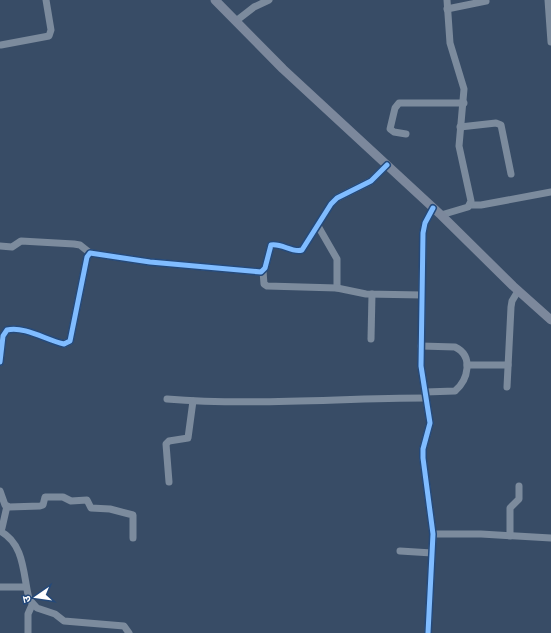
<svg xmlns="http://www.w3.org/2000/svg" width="551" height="633" viewBox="0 0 551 633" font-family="'Open Sans','Noto Sans Devanagari',sans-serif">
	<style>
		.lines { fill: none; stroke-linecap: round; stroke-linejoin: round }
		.minor { stroke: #7c8b9d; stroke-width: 7 }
		.major { stroke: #7c889c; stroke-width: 9 }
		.cycleway-casing { stroke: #24497a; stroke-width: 8 }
		.cycleway { stroke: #80bcff; stroke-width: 5 }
	</style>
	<rect width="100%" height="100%" fill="#384c66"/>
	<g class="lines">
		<g class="minor">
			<polyline points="548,0 551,42"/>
			<polyline points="447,9 486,1"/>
			<polyline points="236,21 254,7 269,0"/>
			<polyline points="1,45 49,36 51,30 46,0"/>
			<polyline points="460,127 496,123 501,125 511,174"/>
			<polyline points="406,134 394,132 390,129 395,108 399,103 464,103"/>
			<polyline points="471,205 481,205 551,192"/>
			<polyline points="441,215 468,207 471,201 459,146 464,89 450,43 447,0"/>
			<polyline points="318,226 337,259 337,288"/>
			<polyline points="0,246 12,247 21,241 74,244 80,245 90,253"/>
			<polyline points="263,271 264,284 267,286 337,288 366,294 422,295"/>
			<polyline points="371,339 372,294"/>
			<path d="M421,346L455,347C474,356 468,380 455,391L425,392"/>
			<path d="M0,362L3,336L7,330C25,326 46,340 64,344L70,341L87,257L90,253L150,262L261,272L265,268L271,245C282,243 292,253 302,250L331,204L337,198L371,181L387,165"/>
			<polyline points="467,365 508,365"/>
			<polyline points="507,387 511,307 512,301 518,291"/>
			<path d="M167,399C253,406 340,398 426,398"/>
			<polyline points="169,482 166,444 169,441 188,438 193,401"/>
			<polyline points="0,491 5,505 9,507 40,506 43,505 45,497 63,497 71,501 87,500 91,508 110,509 133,515 133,538"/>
			<path d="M0,531C25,544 23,575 29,599L37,608L55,614L64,621L124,626L129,633"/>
			<polyline points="0,531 2,528 7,506"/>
			<polyline points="433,534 481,534 551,538"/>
			<polyline points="510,536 510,508 519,499 519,486"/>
			<polyline points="400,551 432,553"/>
			<polyline points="0,587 26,587"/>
			<polyline points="28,633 28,614 32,605"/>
			<polyline points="428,633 433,534 423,458 423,449 430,423 421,366 423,233 425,223 433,208"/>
		</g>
		<polyline class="major" points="215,0 283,69 441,215 513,286 551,320"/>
		<g class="cycleway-casing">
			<g id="cycleway">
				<path d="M0,362L3,336L7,330C25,326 46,340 64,344L70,341L87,257L90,253L150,262L261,272L265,268L271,245C282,243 292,253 302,250L331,204L337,198L371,181L387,165"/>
				<polyline points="428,633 433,534 423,458 423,449 430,423 421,366 423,233 425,223 433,208"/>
			</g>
		</g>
		<use href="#cycleway" class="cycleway"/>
	</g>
	<g transform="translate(36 597) rotate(257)" stroke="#24497a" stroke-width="3" paint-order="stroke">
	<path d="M0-3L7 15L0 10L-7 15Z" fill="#ffffff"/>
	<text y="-6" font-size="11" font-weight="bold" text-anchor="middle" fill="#ffffff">उ</text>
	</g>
</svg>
